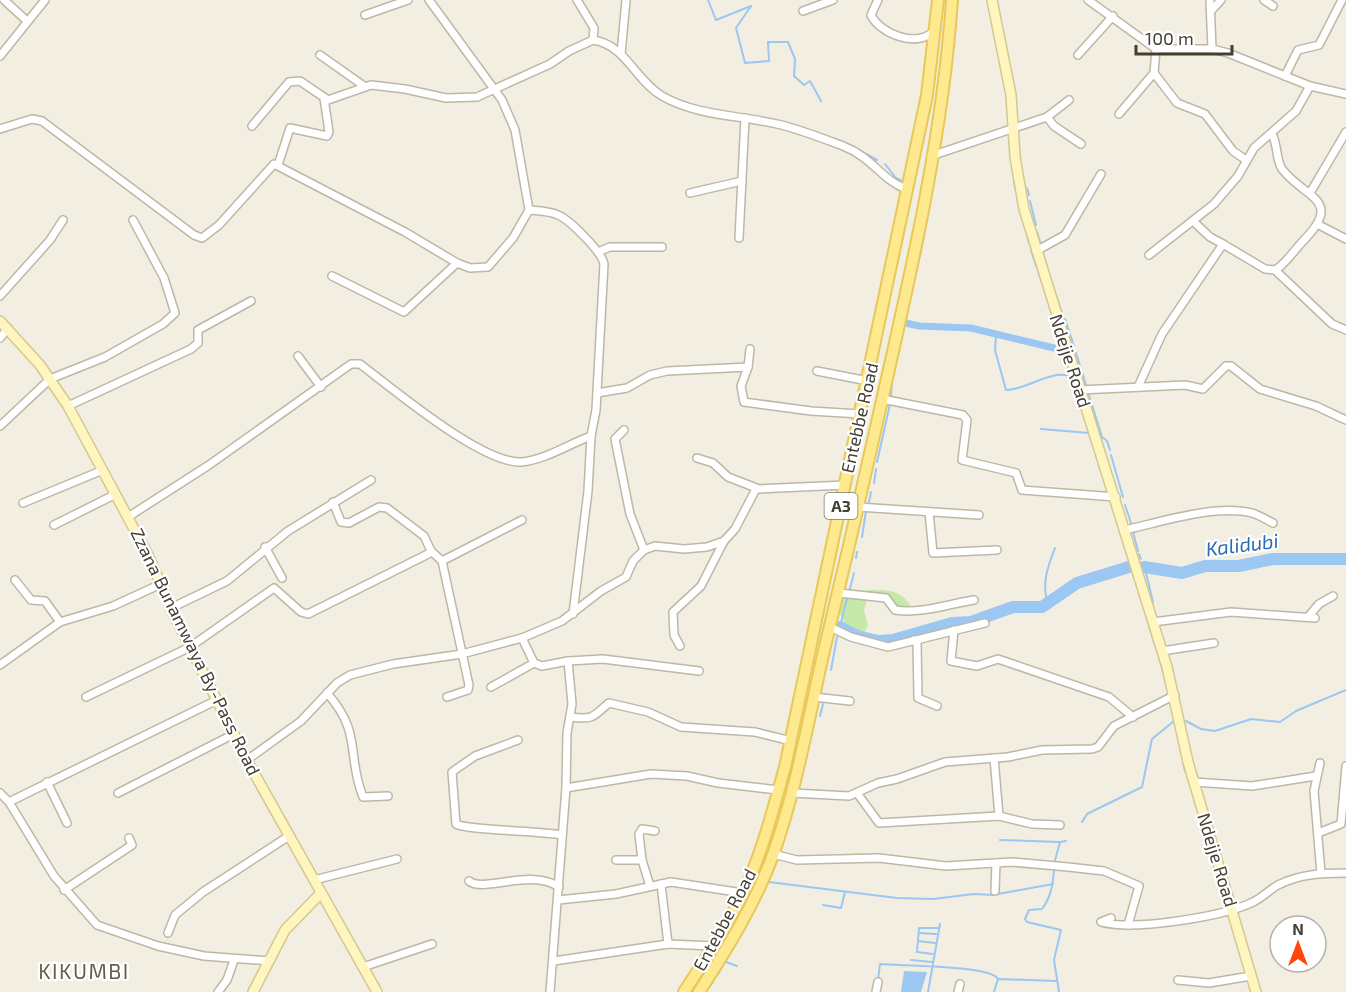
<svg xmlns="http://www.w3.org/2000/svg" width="1346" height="992" viewBox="0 0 1346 992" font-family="'Exo 2',sans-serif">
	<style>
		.green { fill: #c6e8a9 }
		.water { fill: #9bc7f2 }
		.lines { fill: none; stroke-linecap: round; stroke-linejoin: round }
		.stream { stroke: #9bc7f2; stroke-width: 2 }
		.canal { stroke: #9bc7f2; stroke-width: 7 }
		.river { stroke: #9bc7f2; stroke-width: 12 }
		.street-casing { stroke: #beb7a5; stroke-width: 10 }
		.secondary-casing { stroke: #d4c890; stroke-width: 12 }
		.primary-casing { stroke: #e7c95b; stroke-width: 14 }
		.street { stroke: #fff; stroke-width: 7 }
		.secondary { stroke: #fff5bf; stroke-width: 9 }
		.primary { stroke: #ffe98e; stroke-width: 10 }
		.labels { text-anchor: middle; stroke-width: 4.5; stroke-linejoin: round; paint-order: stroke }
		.shield { fill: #fff; stroke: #7c7970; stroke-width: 1.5 }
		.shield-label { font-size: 16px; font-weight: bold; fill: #443f33 }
		.street-label { font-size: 18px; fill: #443f33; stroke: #fff }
		.water-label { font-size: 20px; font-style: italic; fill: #296db2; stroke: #fff }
		.quarter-label { font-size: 21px; letter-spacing: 1.5px; fill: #675e4a; stroke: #fff }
	</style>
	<rect width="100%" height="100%" fill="#f2efe2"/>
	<g class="green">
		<path d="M867,590C885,590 899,588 910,605L907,609L895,608L888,598L867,593Z"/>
		<path d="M843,592L867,598L864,611L868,625L863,635C849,633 844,621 838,610Z"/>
	</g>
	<polygon class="water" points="904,971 927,972 921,992 901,992"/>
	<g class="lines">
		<g class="stream">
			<polyline points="708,0 716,20 751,6 736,28 745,63 769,61 768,42 788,42 795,59 794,76 804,85 810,81 821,101"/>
			<polyline points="955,25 955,33"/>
			<polyline points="950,79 950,69"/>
			<polyline points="948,93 949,84"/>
			<polyline points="848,144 877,160"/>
			<polyline points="885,164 896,178 904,182"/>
			<polyline points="1014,182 1016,191"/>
			<polyline points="1027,188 1029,195"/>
			<polyline points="1030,201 1036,225"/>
			<polyline points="1037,232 1041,245"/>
			<polyline points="1027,235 1029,243"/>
			<polyline points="922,246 926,221"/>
			<polyline points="1031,250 1036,266"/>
			<polyline points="1043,253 1053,287"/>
			<polyline points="920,256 921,252"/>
			<polyline points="1038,271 1044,288"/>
			<polyline points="1055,293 1062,313"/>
			<polyline points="1049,305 1053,317"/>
			<polyline points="1065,319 1074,346"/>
			<path d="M996,335L995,350L1006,390C1027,390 1052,368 1072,377"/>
			<polyline points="1054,348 1061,352 1064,350"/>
			<polyline points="1076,353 1086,385"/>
			<polyline points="1088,392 1102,437 1107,441 1110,450"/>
			<polyline points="891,397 892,379"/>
			<polyline points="1041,429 1089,433"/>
			<polyline points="1111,455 1123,497"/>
			<polyline points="877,462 890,404"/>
			<polyline points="874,483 876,469"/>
			<polyline points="869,502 871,492"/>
			<polyline points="1125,505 1132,526"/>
			<polyline points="1133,532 1138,551"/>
			<polyline points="862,537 866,511"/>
			<polyline points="1139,554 1141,559"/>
			<polyline points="856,558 857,552"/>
			<polyline points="1146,573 1153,602"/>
			<polyline points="849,592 854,573"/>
			<path d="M1048,603C1041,584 1048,566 1055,548"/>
			<polyline points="813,608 817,591"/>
			<polyline points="1145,611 1148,622"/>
			<polyline points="1149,626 1156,648"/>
			<polyline points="840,627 847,598"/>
			<polyline points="808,631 811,616"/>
			<polyline points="1158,653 1163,672"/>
			<polyline points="831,670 837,637"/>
			<polyline points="1165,681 1167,687"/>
			<polyline points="820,716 823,704"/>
			<polyline points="1186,721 1201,729 1215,731 1251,719 1280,722 1296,711 1346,690"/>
			<polyline points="1183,762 1185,771"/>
			<polyline points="1082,822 1087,814 1142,787 1152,739 1174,721"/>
			<polyline points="1000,840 1060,842"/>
			<polyline points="1054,864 1060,842 1066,841"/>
			<path d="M1054,869C1053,884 1051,897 1042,909L1029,910L1025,919L1027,922L1061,930L1054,960L1059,992"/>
			<polyline points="769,882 897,898 933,899 974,894 994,895"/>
			<polyline points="998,894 1053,884"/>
			<polyline points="823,905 841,908 845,892"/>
			<polyline points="919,933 936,934"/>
			<polyline points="918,941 935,943"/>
			<polyline points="933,954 917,952 919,928 939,928"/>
			<polyline points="911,960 932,962"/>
			<polyline points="726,962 737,966"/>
			<polyline points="718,974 721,969"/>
			<path d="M878,980L880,964C900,966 991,965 998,979"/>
			<polyline points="705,992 713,982"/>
			<polyline points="928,992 940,924"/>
			<polyline points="994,992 998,979 1056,981"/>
		</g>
		<polyline class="canal" points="901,322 919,326 971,328 1054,348"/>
		<g class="river">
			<polyline points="1144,567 1182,573 1205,566 1239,566 1273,559 1346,559"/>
			<polyline points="840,627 857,636 878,641 893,640 952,623 971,622 1013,607 1042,607 1077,583 1132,566"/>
		</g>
		<g class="street-casing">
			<g id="street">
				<polyline points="4,0 27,21"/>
				<polyline points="577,0 594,28 593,40"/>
				<path d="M878,0L871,15C880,34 918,49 935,30"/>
				<polyline points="1088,0 1156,49 1212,49 1228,53 1310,86 1346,94"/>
				<polyline points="1210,0 1212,49"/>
				<polyline points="1264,0 1273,6"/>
				<polyline points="803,11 833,0"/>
				<polyline points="1211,11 1221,0"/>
				<polyline points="365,15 408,0"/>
				<polyline points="1156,49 1154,73 1177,103 1205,114 1233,151 1246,160"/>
				<polyline points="621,54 626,0"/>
				<polyline points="320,55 364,86"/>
				<polyline points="1078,55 1113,16"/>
				<polyline points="0,56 45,0"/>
				<polyline points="1285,76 1298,50 1319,45 1342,0"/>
				<polyline points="1119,114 1154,73"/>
				<polyline points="1047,117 1054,126 1081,144"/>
				<path d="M252,126L289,82L300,81L328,100L371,85L405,89L446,98L477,97L550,64L569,51L593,40C626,45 635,80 662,96C697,116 739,115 777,124C799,129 822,138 843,146C872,157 882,180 906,189L907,187"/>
				<polyline points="0,129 32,119 42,121 194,235 202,238 219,225 274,164 405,232 457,263 470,268 488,267 513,238 529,210 515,130 502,100 429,0"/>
				<path d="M1272,134C1278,145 1276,161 1282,169C1304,198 1344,199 1304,240C1295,249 1285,265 1275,270"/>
				<polyline points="931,156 1047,117 1069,100"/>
				<polyline points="278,165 290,128 327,136 329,132 324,98"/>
				<polyline points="690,193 742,181"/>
				<polyline points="1310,193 1346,132"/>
				<path d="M529,210C539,211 550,211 558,215C570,220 602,252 604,264L596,410L591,436L588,491L573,614"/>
				<polyline points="1194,222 1210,237 1223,244"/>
				<polyline points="1319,225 1346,239"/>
				<polyline points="739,238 745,118"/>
				<polyline points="1036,251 1065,235 1101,174"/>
				<polyline points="598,252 610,247 662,247"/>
				<polyline points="1149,255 1214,204 1238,176 1254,148 1296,111 1310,86"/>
				<polyline points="332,276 404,312 457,263"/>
				<polyline points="0,296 50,240 63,220"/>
				<polyline points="0,338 8,328"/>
				<polyline points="298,356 321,387"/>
				<polyline points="748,367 741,386 744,402 811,411 860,414"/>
				<polyline points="817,371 868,381"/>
				<polyline points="1138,387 1162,334 1223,244 1265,269 1275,270 1332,324 1346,330"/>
				<polyline points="1080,390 1185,385 1203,389 1226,366 1231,366 1260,389 1316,406 1346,420"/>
				<polyline points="597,393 627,388 650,375 667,371 748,367 750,349"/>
				<polyline points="882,399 963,415 967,420 962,460 1016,473 1022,490 1116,497"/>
				<polyline points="68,406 191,349 198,343 198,330 251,301"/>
				<polyline points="0,426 50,379 105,357 163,324 175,313 164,278 133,220"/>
				<polyline points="624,430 615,439 630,514 644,550"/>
				<polyline points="697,458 713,463 728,477 759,489 845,485"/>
				<polyline points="333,502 341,522 349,523 379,507 387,508 424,536 431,551 442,561 469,685 468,690 447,697"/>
				<polyline points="23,503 103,470"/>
				<polyline points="858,507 979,515"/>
				<polyline points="929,512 933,553 997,550"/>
				<path d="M128,517L209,465L351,364H360C393,389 482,464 521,462C545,460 569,444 591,436"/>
				<polyline points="54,525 116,494"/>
				<path d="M1125,530C1161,522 1215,504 1252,513C1259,515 1267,520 1273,523"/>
				<polyline points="265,547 282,578"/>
				<polyline points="442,561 522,520"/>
				<polyline points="15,580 31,600 45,601 60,622"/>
				<path d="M839,593L886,598L895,610C922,614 948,604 974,600"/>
				<polyline points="171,608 227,581 288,531 371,480"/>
				<polyline points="1308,617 1319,604 1333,596"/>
				<polyline points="1153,622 1231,612 1315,618"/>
				<polyline points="830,627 851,637 888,647 985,623"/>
				<polyline points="954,630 951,661 977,666 998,659 1109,697 1133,717"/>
				<polyline points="522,638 534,663 542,666 568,661 572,704 567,733 566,788 550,992"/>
				<polyline points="914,640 917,642 918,698 937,706"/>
				<polyline points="680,646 674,635 673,612 701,586 724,541"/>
				<polyline points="1162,651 1214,643"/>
				<polyline points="568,661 603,659 699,671"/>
				<polyline points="0,665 60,622 113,606 161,584"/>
				<polyline points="491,687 534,663"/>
				<path d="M327,693C363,734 346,754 363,797L388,796"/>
				<polyline points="86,697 190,647 274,588 301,612 308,614 432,552"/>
				<polyline points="814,697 850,701"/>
				<path d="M571,717C595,720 593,716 609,703L648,712L681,727L755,732L791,741"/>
				<path d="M518,740L475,756L452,772L456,824C465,830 542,831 562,835"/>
				<polyline points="994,758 999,816"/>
				<polyline points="247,760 301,721 337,683 350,675 393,664 462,654 522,638 562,621 601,591 626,577 633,561 644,550 655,546 684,549 707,547 724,541 735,529 756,489"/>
				<polyline points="1320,763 1314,791 1321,873"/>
				<polyline points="47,782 67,823"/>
				<polyline points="1194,782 1252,786 1316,776"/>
				<polyline points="566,788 651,774 687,776 718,783 778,790"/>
				<polyline points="0,793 9,802 217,700"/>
				<polyline points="118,793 234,734"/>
				<polyline points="792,793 849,796 878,783 897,779 945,762 1008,757 1042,750 1092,749 1098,747 1114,726 1175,695"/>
				<polyline points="857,793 879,823 999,816 1032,824 1060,825"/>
				<polyline points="9,802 54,876 97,925 158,946 204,956 270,961"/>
				<polyline points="1318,833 1341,824 1346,766"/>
				<polyline points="773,854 797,860 879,858 946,866 1012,862 1068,867 1104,871 1139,886 1128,925"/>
				<polyline points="616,860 642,860"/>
				<polyline points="314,880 397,859"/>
				<path d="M469,881C484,893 530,868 559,887"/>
				<polyline points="661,884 668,944"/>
				<polyline points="650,886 642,860 639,834 642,829 655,831"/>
				<polyline points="64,890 132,845 129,838"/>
				<polyline points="995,891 996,863"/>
				<polyline points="558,900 616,894 671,882 743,893"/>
				<path d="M1111,918L1101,922C1133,931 1220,917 1251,903C1261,899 1269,890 1278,885C1300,874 1322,873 1346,873"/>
				<polyline points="168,933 175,915 203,892 289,836"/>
				<polyline points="554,961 668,944 714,946"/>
				<polyline points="363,967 432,944"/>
				<polyline points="1178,980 1209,983 1251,976"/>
				<polyline points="218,992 227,980 234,960"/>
				<polyline points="876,992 878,982"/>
				<polyline points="958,992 960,984"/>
			</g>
		</g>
		<g class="secondary-casing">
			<g id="secondary">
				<polyline points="992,0 1011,95 1015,157 1024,209 1167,667 1188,762 1256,992"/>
				<polyline points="0,321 40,365 68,406 148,555 176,619 249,764 377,992"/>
				<polyline points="253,992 285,930 321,893"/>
			</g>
		</g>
		<g class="primary-casing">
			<g id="primary">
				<path d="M684,992C705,960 726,928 743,893C762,854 773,809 785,767L927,95L938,0"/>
				<path d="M699,992C727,949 755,904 773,855C796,790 808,722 823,655C839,589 854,524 869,458C902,310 942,151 952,0"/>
			</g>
		</g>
		<use href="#street" class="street"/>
		<use href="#secondary" class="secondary"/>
		<use href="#primary" class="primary"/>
	</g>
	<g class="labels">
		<rect class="shield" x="824.5" y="493" width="33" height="26" rx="4.5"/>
		<g class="shield-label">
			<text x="841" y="512">A3</text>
		</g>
		<g class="street-label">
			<text transform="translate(1070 361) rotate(72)" y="6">Ndejje Road</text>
			<text transform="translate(860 418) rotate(-77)" y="6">Entebbe Road</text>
			<text transform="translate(195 652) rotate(64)" y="6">Zzana Bunamwaya By-Pass Road</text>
			<text transform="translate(1217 860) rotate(73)" y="6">Ndejje Road</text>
			<text transform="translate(725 920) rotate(-62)" y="6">Entebbe Road</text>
		</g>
		<g class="water-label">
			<text transform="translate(1242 545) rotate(-7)" y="7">Kalidubi</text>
		</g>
		<g class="quarter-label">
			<text x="84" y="979">KIKUMBI</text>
		</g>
	</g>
	<g transform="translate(1298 944)"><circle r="28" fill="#ffffff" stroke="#b4b2ad" stroke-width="1.5"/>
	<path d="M0-4.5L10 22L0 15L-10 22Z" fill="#ff460c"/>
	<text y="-9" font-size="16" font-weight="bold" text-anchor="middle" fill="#443f33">N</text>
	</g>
	<path d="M1136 45v9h96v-9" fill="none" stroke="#443f33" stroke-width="3"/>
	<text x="1145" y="45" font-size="18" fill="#443f33" stroke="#ffffff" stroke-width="4.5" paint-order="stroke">100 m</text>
</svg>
